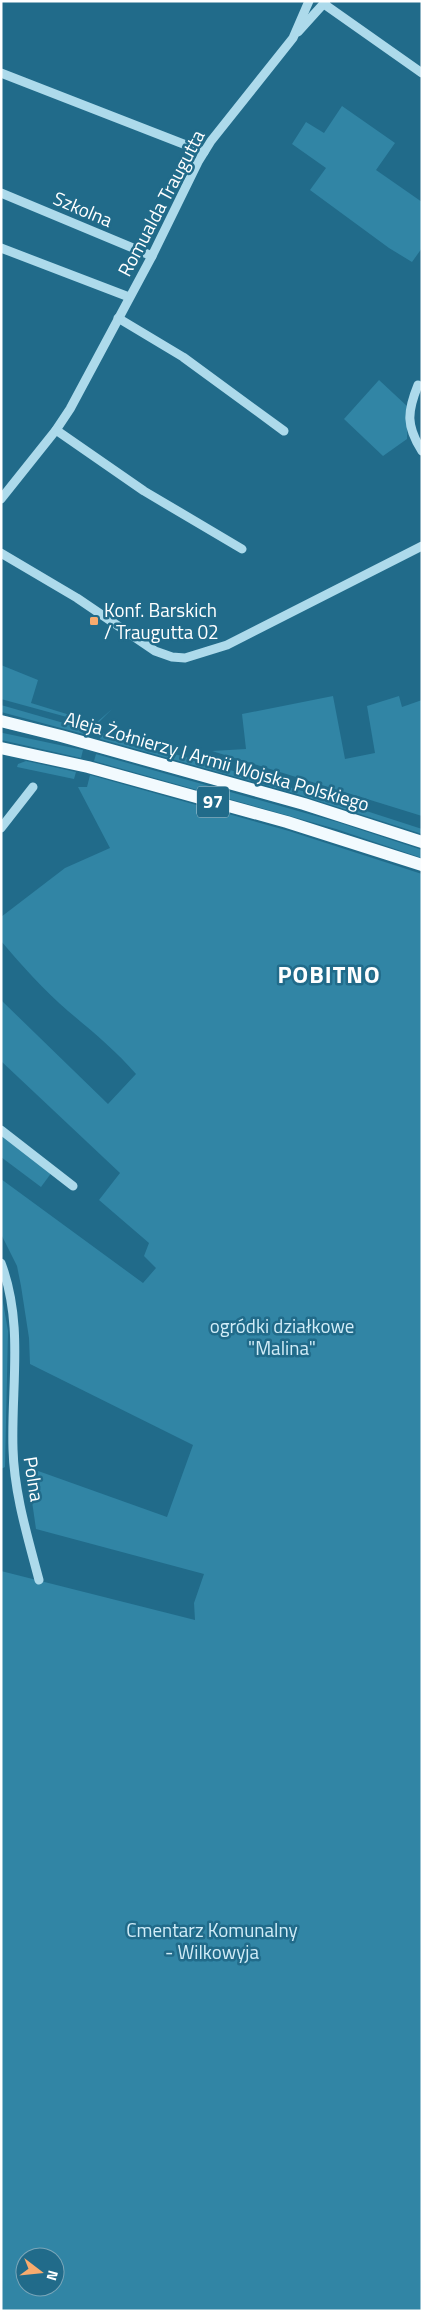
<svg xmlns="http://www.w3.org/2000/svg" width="423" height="2312" viewBox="0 0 423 2312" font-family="'Titillium Web',sans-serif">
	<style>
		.green { fill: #3185a5; fill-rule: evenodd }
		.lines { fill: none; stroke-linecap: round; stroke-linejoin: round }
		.minor { stroke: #addaeb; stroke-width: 9 }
		.major { stroke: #f2fafe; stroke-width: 12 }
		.poi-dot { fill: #f8ab6e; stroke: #216b8a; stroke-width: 2 }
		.labels { text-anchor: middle; stroke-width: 5; stroke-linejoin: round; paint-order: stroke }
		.shield { fill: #216b8a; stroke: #bcd3dc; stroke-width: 1 }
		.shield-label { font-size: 18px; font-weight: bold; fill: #fff }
		.street-label { font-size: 19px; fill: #fff; stroke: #216b8a }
		.poi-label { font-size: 19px; fill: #fff; stroke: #216b8a; text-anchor: start }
		.park-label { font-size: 19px; fill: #d2edf8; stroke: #216b8a }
		.district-label { font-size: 24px; font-weight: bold; letter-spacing: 1px; fill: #fff; stroke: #216b8a }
	</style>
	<rect width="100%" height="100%" fill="#216b8a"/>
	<g class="green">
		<polygon points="342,106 395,143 376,170 422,202 422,248 412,262 389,248 310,190 326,168 292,144 306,122 324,133"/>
		<polygon points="379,380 408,407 407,439 383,456 344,419"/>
		<polygon points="1,665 38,680 31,703 96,723 112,709 96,725 1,699"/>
		<polygon points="333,696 345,759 375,753 367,706 399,696 402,707 422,700 422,816 212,751 246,749 242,714"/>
		<polygon points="1,705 88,730 87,735 1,712"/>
		<polygon points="1,732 3,733 83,750 81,758 1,740"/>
		<polygon points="102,733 320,796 422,829 422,834 297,794 100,739"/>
		<polygon points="96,754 337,822 422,850 422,858 336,829 94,761"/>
		<polygon points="26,761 76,772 74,779 17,767 18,764"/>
		<path d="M90,775L289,831L422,874V2311H1V1571L195,1620L194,1603L204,1574L36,1529L27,1467L167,1517L193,1445L30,1364L29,1338L21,1286L17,1266L1,1234V1179L143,1283L156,1268L144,1256L149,1243L99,1200L120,1173L1,1061V1000L108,1104L136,1074C116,1051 92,1031 68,1011C44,990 22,966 1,941V917L65,868L110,848L78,787H87ZM25,2257H55V2287H25Z"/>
		<polygon points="1,1132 52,1172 41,1187 1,1157"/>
		<polygon points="1,1291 8,1331 5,1467 1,1469"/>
	</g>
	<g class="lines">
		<g class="minor">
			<polyline points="324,4 422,73"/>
			<polyline points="298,32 326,1"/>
			<polyline points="1,73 204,152"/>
			<polyline points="1,193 152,256"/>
			<polyline points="1,248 129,297"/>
			<polyline points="118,318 183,357 284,431"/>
			<path d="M418,385C407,412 406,426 422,451"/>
			<polyline points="56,430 144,491 242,549"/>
			<polyline points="1,499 56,430 70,409 152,256 198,162 211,141 293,38 309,1"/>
			<polyline points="1,553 77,598 155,651 172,657 185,658 227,645 422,546"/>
			<polyline points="1,828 33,787"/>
			<polyline points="1,1130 73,1186"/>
			<path d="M1,1263C24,1324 11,1386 13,1449C14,1493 28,1538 39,1580"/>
		</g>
		<g class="major">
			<polyline points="1,721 61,736 304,804 422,842"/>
			<polyline points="1,748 88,767 287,822 422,865"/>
		</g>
	</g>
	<rect class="poi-dot" x="89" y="616" width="10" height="10" rx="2.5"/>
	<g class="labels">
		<rect class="shield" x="197" y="786.5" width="32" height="31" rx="4"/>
		<g class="shield-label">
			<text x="213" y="808">97</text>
		</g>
		<g class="street-label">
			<text transform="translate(161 203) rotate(-62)" y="7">Romualda Traugutta</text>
			<text transform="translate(83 209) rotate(23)" y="7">Szkolna</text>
			<text transform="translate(217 761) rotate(16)" y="7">Aleja Żołnierzy I Armii Wojska Polskiego</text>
			<text transform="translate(34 1479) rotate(81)" y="7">Polna</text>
		</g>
		<g class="poi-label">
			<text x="104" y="617">Konf. Barskich<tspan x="104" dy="22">/ Traugutta 02</tspan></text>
		</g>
		<g class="park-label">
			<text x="282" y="1333">ogródki działkowe<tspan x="282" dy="22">"Malina"</tspan></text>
			<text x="212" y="1937">Cmentarz Komunalny<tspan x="212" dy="22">- Wilkowyja</tspan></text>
		</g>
		<g class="district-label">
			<text x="329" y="983">POBITNO</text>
		</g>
	</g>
	<rect width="423" height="2312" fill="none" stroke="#ffffff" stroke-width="5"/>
	<g transform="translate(40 2272) rotate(106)"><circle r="24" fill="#216b8a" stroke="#7aa6b9"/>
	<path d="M0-4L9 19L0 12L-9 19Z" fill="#f8ab6e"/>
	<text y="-8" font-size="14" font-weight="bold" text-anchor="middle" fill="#ffffff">N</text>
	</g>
</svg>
